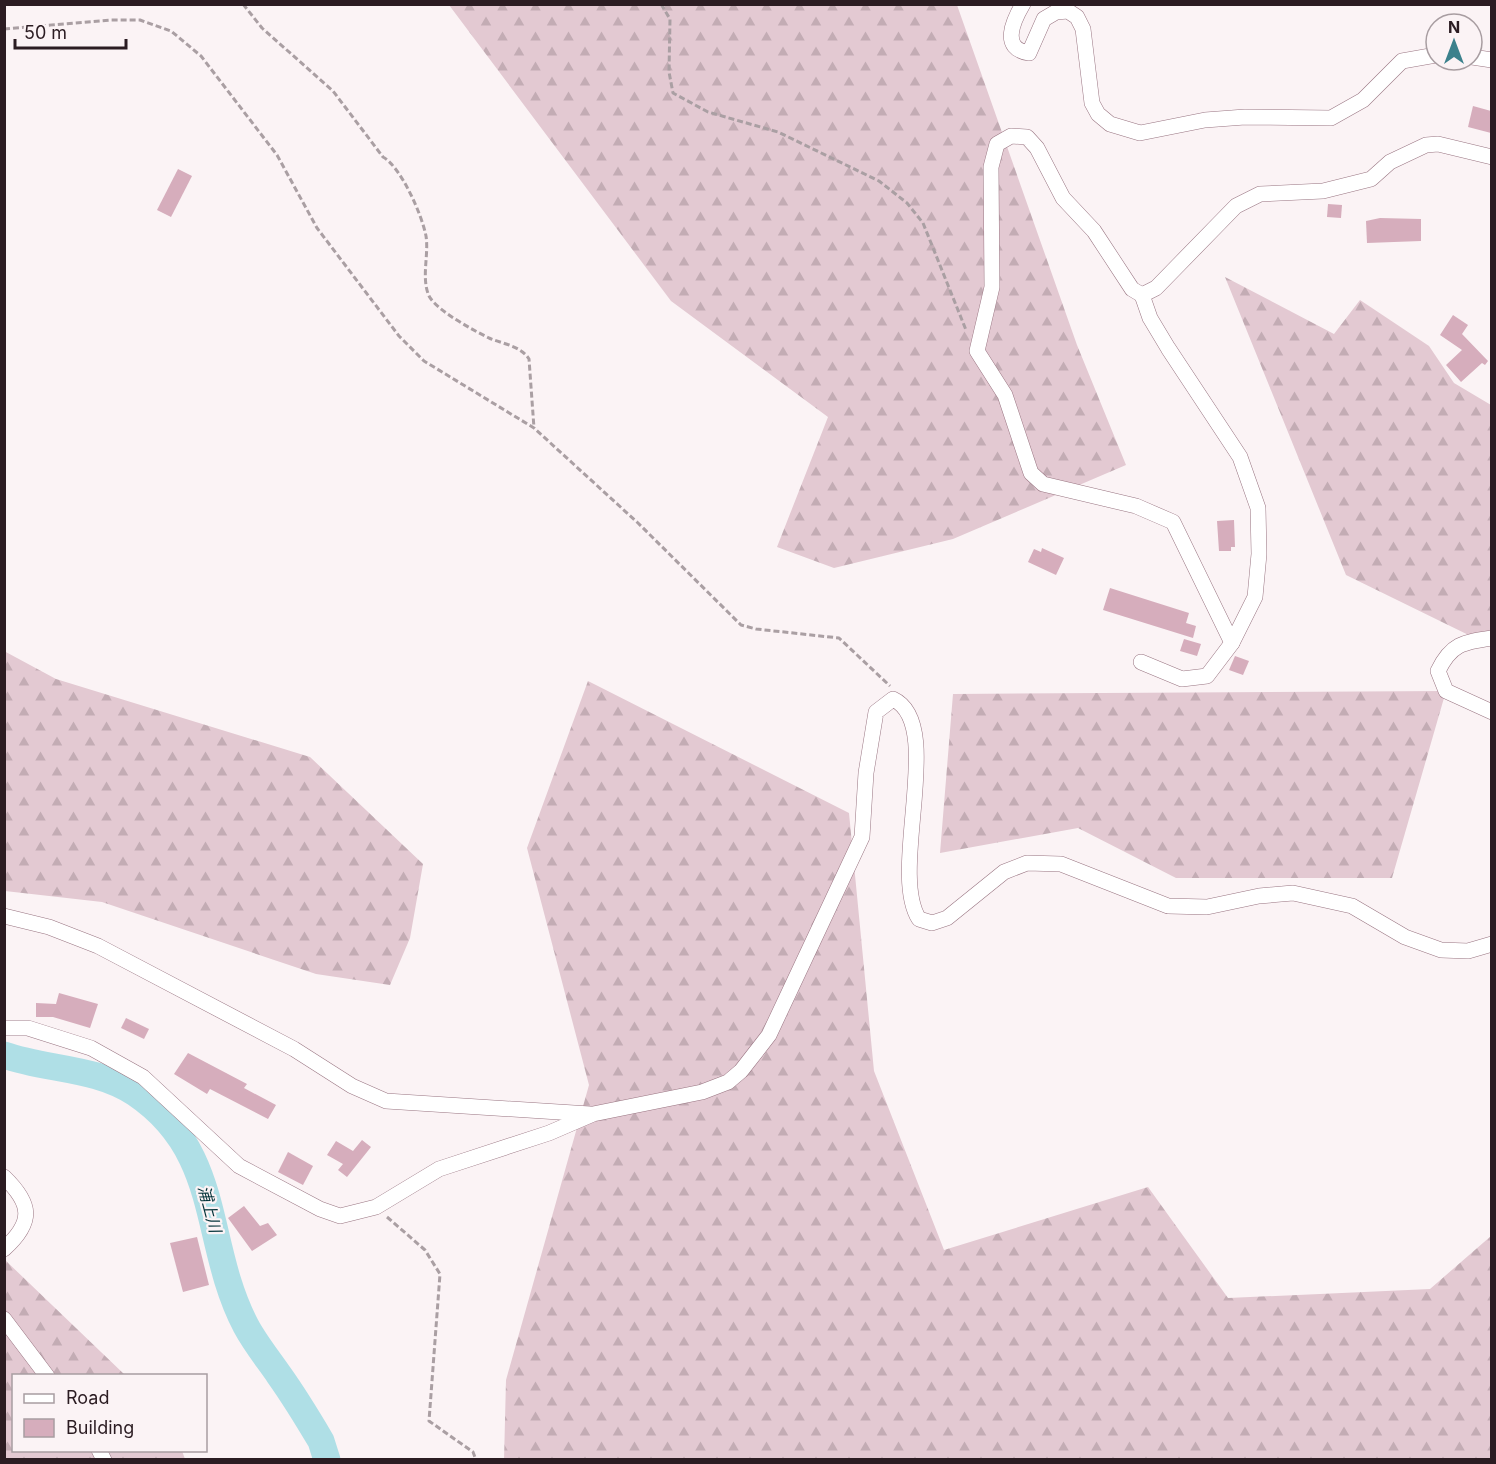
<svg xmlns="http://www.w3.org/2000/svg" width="1496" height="1464" viewBox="0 0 1496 1464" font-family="Inter,'Noto Sans JP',sans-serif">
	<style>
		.forest { fill: url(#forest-firs) }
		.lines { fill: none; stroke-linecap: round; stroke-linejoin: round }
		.river { stroke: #afdfe6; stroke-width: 27 }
		.building { fill: #d6adbc }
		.minor-casing { stroke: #997582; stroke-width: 16 }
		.path { stroke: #aa9fa3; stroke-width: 3; stroke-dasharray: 6 3; stroke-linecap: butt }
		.minor { stroke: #fff; stroke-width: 15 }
		.labels { text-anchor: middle; stroke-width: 4.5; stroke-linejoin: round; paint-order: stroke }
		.water-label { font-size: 16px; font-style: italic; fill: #023238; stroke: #fbf3f5 }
	</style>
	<defs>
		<pattern id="forest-firs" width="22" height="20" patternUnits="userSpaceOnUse" patternTransform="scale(1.5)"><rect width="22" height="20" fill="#e3c9d2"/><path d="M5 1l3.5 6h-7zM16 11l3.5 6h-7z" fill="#c3acb4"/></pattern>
	</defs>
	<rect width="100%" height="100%" fill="#fbf3f5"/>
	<g class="forest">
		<polygon points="449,5 957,5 1077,345 1126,465 953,539 834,568 777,547 828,417 671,301"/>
		<polygon points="1225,277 1334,334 1360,300 1429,346 1454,383 1491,405 1491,646 1346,575"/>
		<polygon points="4,651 56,679 310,757 423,864 410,938 390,985 316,974 102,902 5,891"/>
		<polygon points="588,681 849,813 874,1071 944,1250 1148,1187 1228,1298 1430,1289 1491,1236 1491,1459 504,1460 506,1380 589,1085 527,848"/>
		<polygon points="1446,691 1392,878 1176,878 1078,828 940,853 953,694"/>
		<polygon points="4,1259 125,1375 14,1376 14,1450 182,1451 185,1459 5,1459"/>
	</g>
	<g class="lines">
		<path class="river" d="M4,1055C47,1070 95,1067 135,1093C224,1153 202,1242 246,1326C255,1343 268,1359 279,1375C294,1396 308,1419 321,1441L327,1460"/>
	</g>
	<g class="building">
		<polygon points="1473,106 1491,111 1491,133 1468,127"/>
		<polygon points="178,169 192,176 171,217 157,210"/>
		<polygon points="1328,204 1342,205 1341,218 1327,217"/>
		<polygon points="1380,218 1421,219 1421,241 1367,243 1366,221"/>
		<polygon points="1453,315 1468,325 1462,334 1488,361 1485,365 1482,363 1461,382 1446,365 1462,350 1440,335"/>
		<polygon points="1234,520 1235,547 1231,547 1231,551 1219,551 1217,521"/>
		<polygon points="1042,548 1064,558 1056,575 1028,562 1034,549 1041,552"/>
		<polygon points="1110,588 1189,613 1186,623 1196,626 1193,638 1103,610"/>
		<polygon points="1184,639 1201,644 1197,656 1180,651"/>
		<polygon points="1235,656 1249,661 1243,675 1229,670"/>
		<polygon points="59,993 98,1004 90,1028 53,1017 36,1017 36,1003 56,1004"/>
		<polygon points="126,1018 149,1029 144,1039 121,1028"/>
		<polygon points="188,1053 247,1084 244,1088 276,1105 268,1119 210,1089 207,1094 174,1074"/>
		<polygon points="362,1140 371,1147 347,1177 338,1170 343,1164 327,1155 336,1141 353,1151"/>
		<polygon points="288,1152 313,1166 303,1185 278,1172"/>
		<polygon points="244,1206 260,1226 268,1223 277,1235 252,1251 228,1218"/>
		<polygon points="197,1237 209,1285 183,1292 170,1243"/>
	</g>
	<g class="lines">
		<g class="minor-casing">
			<g id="minor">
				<path d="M1023,4C1013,21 1000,49 1029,53L1044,19L1056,12L1068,11L1077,17L1083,29L1092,103L1098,114L1110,124L1140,133L1205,120L1245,117L1331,118L1363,100L1402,61L1436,55"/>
				<polyline points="1472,57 1492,60"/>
				<polygon points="1011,136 1027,137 1037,148 1063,198 1094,231 1132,289 1142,295 1150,318 1168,348 1240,457 1258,508 1259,554 1255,597 1232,643 1173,522 1136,506 1043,484 1031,473 1005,395 977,351 992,287 991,167 997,144"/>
				<polyline points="1142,295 1156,288 1236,206 1260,194 1323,191 1371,179 1390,162 1426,145 1438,144 1492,157"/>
				<path d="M1492,638C1463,642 1451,644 1438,671L1446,691L1492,712"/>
				<polyline points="1141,662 1182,679 1207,676 1232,643"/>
				<polyline points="4,916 49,927 98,946 294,1049 352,1086 386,1101 590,1114"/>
				<path d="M4,1028H28L91,1048L143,1077L239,1166L320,1209L340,1216L376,1207L439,1169L549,1133L593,1114L702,1092L728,1082L741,1071L769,1035L862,837L866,773L876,712L893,699C946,723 888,871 919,919L932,923L947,918L1004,872L1027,863L1061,864L1168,906L1207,907L1259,896L1293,893L1352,906L1405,937L1441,950L1468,951L1492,944"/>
				<path d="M4,1177C32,1204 34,1222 4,1249"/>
				<polyline points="4,1319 47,1376"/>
				<polyline points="99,1450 104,1460"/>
			</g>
		</g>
		<g class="path">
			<path d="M243,4L262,28L333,91L383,157C401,167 422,215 426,236C429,255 421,278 429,296C437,311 473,330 489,338C503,344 521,346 529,359L534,428"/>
			<polyline points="661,4 670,19 669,72 673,93 708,112 778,132 879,181 907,203 923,223 966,330"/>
			<polyline points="4,29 111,20 140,20 171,31 201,56 277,155 317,228 399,336 424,361 534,428 638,523 741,625 756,629 839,638 890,686"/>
			<polyline points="387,1217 425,1250 440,1274 429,1421 473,1452 476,1460"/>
		</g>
		<use href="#minor" class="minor"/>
	</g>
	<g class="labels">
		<g class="water-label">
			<text transform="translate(210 1209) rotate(75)" y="6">浦上川</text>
		</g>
	</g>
	<rect width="1496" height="1464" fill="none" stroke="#2b1c22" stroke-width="12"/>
	<rect x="12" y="1374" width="195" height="78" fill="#fbf3f5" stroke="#a89da1" stroke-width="1.5"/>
	<rect x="24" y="1394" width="30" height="9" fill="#ffffff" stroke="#a89da1" stroke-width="1.5"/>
	<text x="66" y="1404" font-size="18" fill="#2b1c22">Road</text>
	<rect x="24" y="1419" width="30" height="18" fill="#d6adbc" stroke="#a89da1" stroke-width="1.5"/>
	<text x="66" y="1434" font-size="18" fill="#2b1c22">Building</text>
	<g transform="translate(1454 42)"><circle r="28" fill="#fbf3f5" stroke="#a89da1" stroke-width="1.5"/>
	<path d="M0-4.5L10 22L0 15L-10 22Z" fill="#3b818c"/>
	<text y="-9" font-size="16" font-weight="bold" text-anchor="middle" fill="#2b1c22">N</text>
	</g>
	<path d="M15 39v9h111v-9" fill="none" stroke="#2b1c22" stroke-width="3"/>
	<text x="24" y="39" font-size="18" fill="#2b1c22" stroke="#fbf3f5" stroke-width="4.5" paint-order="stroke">50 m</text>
</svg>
